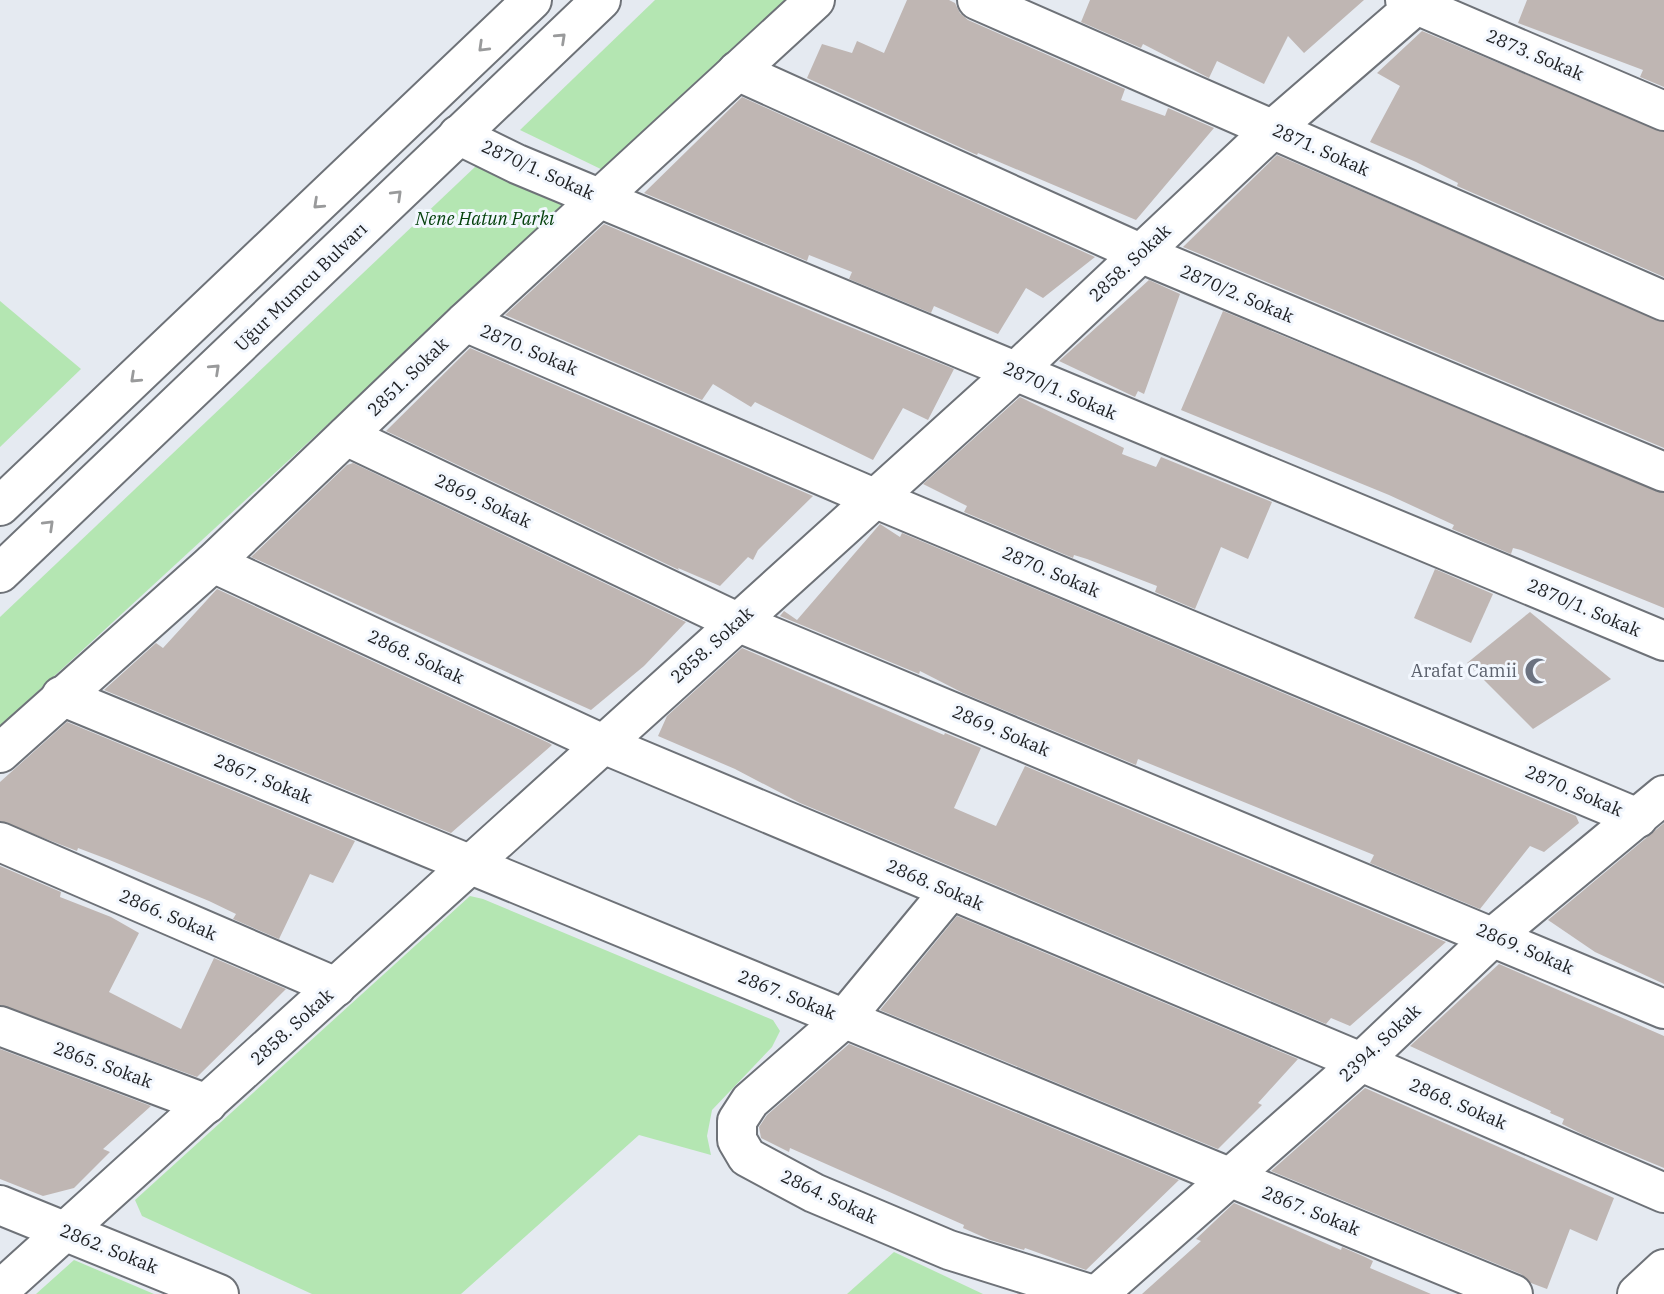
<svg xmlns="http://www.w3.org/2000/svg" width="1664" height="1294" viewBox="0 0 1664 1294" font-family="'IBM Plex Serif',serif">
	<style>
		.green { fill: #b4e6b2 }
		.building { fill: #bfb6b3 }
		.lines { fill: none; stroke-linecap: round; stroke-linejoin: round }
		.minor-casing { stroke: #6e7278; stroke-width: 42 }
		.major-casing { stroke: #6e7278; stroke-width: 42 }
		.minor { stroke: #fff; stroke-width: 38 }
		.major { stroke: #fff; stroke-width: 38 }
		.oneway { stroke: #999a9b }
		.labels { text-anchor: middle; stroke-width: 6; stroke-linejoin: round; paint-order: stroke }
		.street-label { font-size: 18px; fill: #1c1e21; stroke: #f2f7fe }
		.park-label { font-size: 18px; font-style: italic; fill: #05420c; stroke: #f2f7fe }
		.worship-label { font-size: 18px; fill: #5b616d; stroke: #f2f7fe; text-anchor: end }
	</style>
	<rect width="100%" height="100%" fill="#e5eaf1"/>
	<g class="green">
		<polygon points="655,0 802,0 609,173 520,130"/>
		<polygon points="476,166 566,205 0,726 0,617"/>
		<polygon points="0,301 81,369 0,447"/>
		<polygon points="470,896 483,899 773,1020 780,1031 772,1047 712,1110 707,1136 711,1155 639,1135 461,1294 312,1294 142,1216 135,1200"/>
		<polygon points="894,1252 983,1294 847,1294"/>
		<polygon points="74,1260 154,1294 36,1294"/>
	</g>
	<g class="building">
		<polygon points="907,0 949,0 955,3 960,13 968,20 1125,89 1121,100 1165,116 1168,108 1214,128 1136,220 978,153 977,155 807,78 822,44 852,53 857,41 884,53"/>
		<polygon points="1090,0 1364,0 1304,53 1288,36 1264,84 1217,61 1209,78 1143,44 1141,48 1081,22"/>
		<polygon points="1527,0 1664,0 1664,87 1640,77 1643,70 1518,23"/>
		<polygon points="1422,31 1664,132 1664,277 1457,186 1458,183 1416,162 1370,142 1400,86 1377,73"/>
		<polygon points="742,97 1095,257 1043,298 1026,288 998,334 934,306 931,313 849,279 852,272 809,255 807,261 644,193"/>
		<polygon points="1277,155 1664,322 1664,448 1183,247"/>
		<polygon points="604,224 833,320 954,369 928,420 903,408 873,460 755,402 751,407 713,384 702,400 505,315"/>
		<polygon points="1149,280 1180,294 1144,394 1138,391 1135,397 1059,361"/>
		<polygon points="1223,311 1664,493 1664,608 1521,550 1513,548 1511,554 1452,529 1454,525 1389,495 1181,410"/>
		<polygon points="470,348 813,496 758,550 753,560 748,557 720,586 678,568 679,570 386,431"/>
		<polygon points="1020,397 1124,448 1122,454 1156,467 1161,457 1272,502 1248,559 1221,547 1195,609 1155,592 1157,586 1087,559 1074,555 1073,558 964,512 967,506 923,484"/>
		<polygon points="353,463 686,622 644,666 591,710 251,557 347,465"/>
		<polygon points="880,524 900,537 902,533 1576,816 1579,823 1544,852 1530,846 1480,909 1370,863 1374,855 1138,759 1136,765 963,693 920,671 919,674 780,616 784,611 797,620"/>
		<polygon points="1435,569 1493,594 1471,643 1414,618"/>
		<polygon points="217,589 549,743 552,745 451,833 104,690 156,643 163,648"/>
		<polygon points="1530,612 1611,679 1533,729 1467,663"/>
		<polygon points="742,648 944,735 945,733 981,748 954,808 996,826 1025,766 1446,942 1350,1026 1331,1018 1326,1024 800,803 735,769 658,736 667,716"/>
		<polygon points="67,722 355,841 333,883 310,874 279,939 233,919 236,914 209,901 107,859 78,848 77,851 0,821 0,782"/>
		<polygon points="1664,823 1664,984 1595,952 1548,920"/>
		<polygon points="0,866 61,892 60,897 111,917 139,933 109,992 181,1029 214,958 286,989 197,1077 0,1005"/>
		<polygon points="957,916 1298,1059 1258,1103 1262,1105 1218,1149 880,1010"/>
		<polygon points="1499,964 1664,1036 1664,1168 1584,1135 1562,1124 1564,1119 1550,1113 1551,1111 1410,1046"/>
		<polygon points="849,1044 1179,1180 1086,1270 1025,1248 1024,1250 990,1240 963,1228 964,1225 790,1148 789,1152 761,1138 759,1127 767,1115"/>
		<polygon points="0,1049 151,1106 103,1149 110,1152 74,1188 43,1196 0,1179"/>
		<polygon points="1365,1088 1614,1198 1597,1241 1570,1229 1547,1289 1531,1283 1521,1274 1271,1171"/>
		<polygon points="1234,1203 1341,1250 1342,1247 1365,1257 1373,1261 1370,1268 1431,1294 1142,1294 1201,1241 1196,1239"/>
	</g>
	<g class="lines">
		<g class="minor-casing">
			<g id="minor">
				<polyline points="977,0 1664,301"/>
				<polyline points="1405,0 1664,111"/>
				<polyline points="737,71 1140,253 1664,472"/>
				<polyline points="458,135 517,164 1664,641"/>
				<polyline points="465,322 874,498 1638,818"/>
				<polyline points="346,436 737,622 1664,1009"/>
				<polyline points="213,563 603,744 1361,1062 1664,1193"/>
				<polyline points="61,696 1513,1294"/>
				<polyline points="0,753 213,563 465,322 815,0"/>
				<polyline points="0,842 336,987"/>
				<polyline points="949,892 844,1019 750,1101 737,1121 737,1140 747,1157 814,1193 949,1250 1090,1294"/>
				<polyline points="0,1026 207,1104"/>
				<polyline points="0,1205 219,1294"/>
				<polyline points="0,1290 1015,372 1273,129 1422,0"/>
				<polyline points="1098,1294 1361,1062 1494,936 1664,795"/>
				<polyline points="1637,1294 1664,1269"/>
			</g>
		</g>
		<g class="major-casing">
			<g id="major">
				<polyline points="0,506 532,0"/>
				<polyline points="0,573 601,0"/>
			</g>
		</g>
		<use href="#minor" class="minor"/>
		<use href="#major" class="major"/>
	</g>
	<defs><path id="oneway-chevron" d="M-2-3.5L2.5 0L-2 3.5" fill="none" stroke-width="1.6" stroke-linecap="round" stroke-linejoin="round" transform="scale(1.75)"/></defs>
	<g class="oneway">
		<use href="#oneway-chevron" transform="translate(561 38) rotate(-43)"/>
		<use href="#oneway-chevron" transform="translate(483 47) rotate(136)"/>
		<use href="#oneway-chevron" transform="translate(397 195) rotate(-44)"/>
		<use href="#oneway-chevron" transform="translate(318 204) rotate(137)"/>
		<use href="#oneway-chevron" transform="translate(215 369) rotate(-43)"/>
		<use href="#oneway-chevron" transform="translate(135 378) rotate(137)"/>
		<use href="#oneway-chevron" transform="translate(49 525) rotate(-44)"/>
	</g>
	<defs>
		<g id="mosque-bare" transform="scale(2.1)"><path d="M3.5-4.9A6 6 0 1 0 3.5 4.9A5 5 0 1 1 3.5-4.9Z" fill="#6b7280" stroke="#f2f7fe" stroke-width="2.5" paint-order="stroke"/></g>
	</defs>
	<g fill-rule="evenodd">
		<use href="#mosque-bare" x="1538" y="671"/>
	</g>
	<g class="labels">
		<g class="street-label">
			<text transform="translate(1535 55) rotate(23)" y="6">2873. Sokak</text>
			<text transform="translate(1321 150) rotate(24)" y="6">2871. Sokak</text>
			<text transform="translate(538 170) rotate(24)" y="6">2870/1. Sokak</text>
			<text transform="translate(1130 263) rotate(-43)" y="6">2858. Sokak</text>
			<text transform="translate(301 287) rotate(-44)" y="6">Uğur Mumcu Bulvarı</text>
			<text transform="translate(1237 294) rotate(23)" y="6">2870/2. Sokak</text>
			<text transform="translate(529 350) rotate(23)" y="6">2870. Sokak</text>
			<text transform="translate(408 377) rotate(-44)" y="6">2851. Sokak</text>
			<text transform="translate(1060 391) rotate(23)" y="6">2870/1. Sokak</text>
			<text transform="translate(483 501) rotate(25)" y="6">2869. Sokak</text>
			<text transform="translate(1051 572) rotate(23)" y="6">2870. Sokak</text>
			<text transform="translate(1584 608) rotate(23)" y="6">2870/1. Sokak</text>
			<text transform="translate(712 645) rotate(-42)" y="6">2858. Sokak</text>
			<text transform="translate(416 657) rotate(25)" y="6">2868. Sokak</text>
			<text transform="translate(1001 731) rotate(23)" y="6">2869. Sokak</text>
			<text transform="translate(263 779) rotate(22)" y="6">2867. Sokak</text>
			<text transform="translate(1574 791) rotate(23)" y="6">2870. Sokak</text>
			<text transform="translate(935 885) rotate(23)" y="6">2868. Sokak</text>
			<text transform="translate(168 915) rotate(23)" y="6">2866. Sokak</text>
			<text transform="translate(1525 949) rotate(23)" y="6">2869. Sokak</text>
			<text transform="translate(787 995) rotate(22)" y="6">2867. Sokak</text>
			<text transform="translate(292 1027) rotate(-42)" y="6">2858. Sokak</text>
			<text transform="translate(1380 1043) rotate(-43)" y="6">2394. Sokak</text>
			<text transform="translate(103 1065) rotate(20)" y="6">2865. Sokak</text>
			<text transform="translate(1458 1104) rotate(23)" y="6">2868. Sokak</text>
			<text transform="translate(829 1197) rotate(25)" y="6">2864. Sokak</text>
			<text transform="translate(1311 1211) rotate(22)" y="6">2867. Sokak</text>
			<text transform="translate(109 1249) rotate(22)" y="6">2862. Sokak</text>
		</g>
		<g class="park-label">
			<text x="485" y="225">Nene Hatun Parkı</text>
		</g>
		<g class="worship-label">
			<text x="1517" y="677">Arafat Camii</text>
		</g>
	</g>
</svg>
